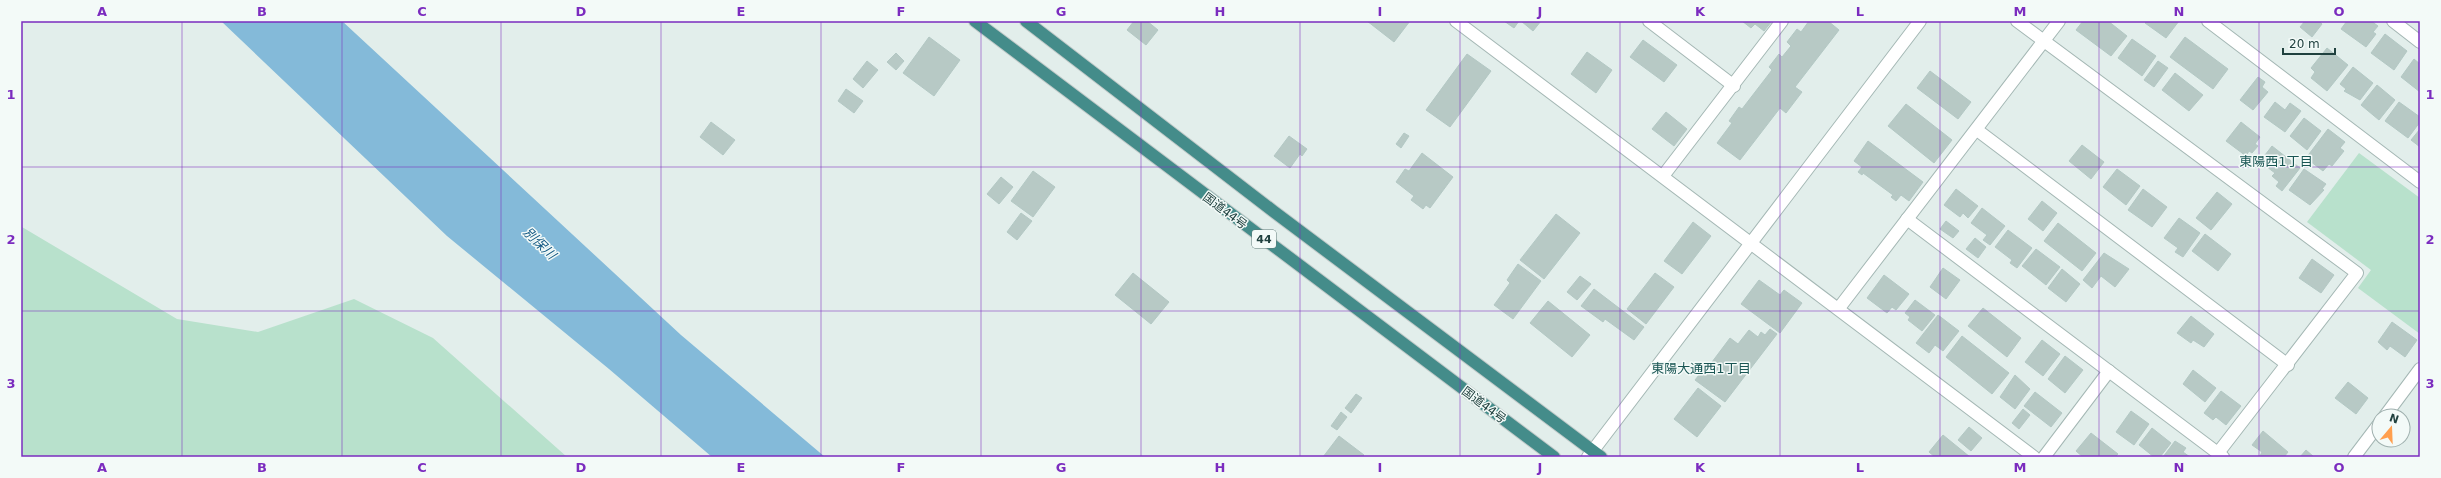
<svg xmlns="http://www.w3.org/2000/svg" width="2441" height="478" viewBox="0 0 2441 478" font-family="'DejaVu Sans','Noto Sans JP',sans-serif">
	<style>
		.green { fill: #b8e1cc }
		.water { fill: #84bad9 }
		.building { fill: #b7c9c5; stroke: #b3c8c4 }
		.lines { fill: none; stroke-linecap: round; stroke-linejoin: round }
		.minor-casing { stroke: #a4b7b4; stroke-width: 14 }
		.tertiary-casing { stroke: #a4b7b4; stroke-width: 14 }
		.trunk-casing { stroke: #c1cac9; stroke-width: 14 }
		.minor { stroke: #fff; stroke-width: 12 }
		.tertiary { stroke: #fff; stroke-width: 12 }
		.trunk { stroke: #448c8a; stroke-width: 12 }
		.grid { fill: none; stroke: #7b2cbf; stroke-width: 1; stroke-opacity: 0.55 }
		.labels { text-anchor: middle; stroke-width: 3; stroke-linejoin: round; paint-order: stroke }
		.shield { fill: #f3faf8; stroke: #5f7876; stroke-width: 1 }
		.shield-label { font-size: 11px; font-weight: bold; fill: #20413f }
		.street-label { font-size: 12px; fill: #20413f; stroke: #f3faf8 }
		.neighbourhood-label { font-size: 13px; fill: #195553; stroke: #f3faf8 }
		.water-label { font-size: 13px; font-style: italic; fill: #135984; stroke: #f3faf8 }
		.neatline { fill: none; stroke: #7b2cbf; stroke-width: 1.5 }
		.grid-label { font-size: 13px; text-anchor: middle; font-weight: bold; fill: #7b2cbf }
	</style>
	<rect width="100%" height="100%" fill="#e2eeeb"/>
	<g class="green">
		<polygon points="2359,153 2420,198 2420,334 2358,288 2371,270 2307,222"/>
		<polygon points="22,227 177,319 258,332 354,299 433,338 567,457 21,457"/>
	</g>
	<polygon class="water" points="221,21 342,21 681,335 825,457 712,457 609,369 447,236"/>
	<g class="building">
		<polygon points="1134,21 1147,21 1158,30 1146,45 1127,30"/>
		<polygon points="1367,21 1410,21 1394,42"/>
		<polygon points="1504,21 1519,21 1514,28"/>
		<polygon points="1521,21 1541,21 1533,31"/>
		<polygon points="1742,21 1772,21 1764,31 1755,24 1751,28"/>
		<polygon points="1809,21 1828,21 1839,30 1795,87 1802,92 1786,113 1780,108 1740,160 1717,143 1732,123 1729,121 1739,107 1742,109 1772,70 1769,67 1779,54 1782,57 1791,46 1787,42 1797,29 1801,32"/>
		<polygon points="2083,21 2108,21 2127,36 2111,56 2076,30"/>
		<polygon points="2147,21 2179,21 2166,38 2145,23"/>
		<polygon points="2305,21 2319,21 2322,24 2312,37 2300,27"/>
		<polygon points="2347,21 2371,21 2378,26 2373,32 2376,34 2366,47 2341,29"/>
		<polygon points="2385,34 2407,51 2394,70 2371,53"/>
		<polygon points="929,37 960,60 934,96 903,73"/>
		<polygon points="2185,37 2228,69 2213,89 2170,57"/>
		<polygon points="2132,39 2156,56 2142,76 2118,58"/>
		<polygon points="1643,40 1677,65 1664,82 1630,57"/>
		<polygon points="2327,48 2348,65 2327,91 2311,78 2315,72 2311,68"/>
		<polygon points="1587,52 1612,70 1596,93 1571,74"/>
		<polygon points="896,53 904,61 896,70 887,62"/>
		<polygon points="1467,54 1491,71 1450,127 1426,110"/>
		<polygon points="2414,59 2420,64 2420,92 2401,77"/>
		<polygon points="867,61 878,70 863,88 853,79"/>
		<polygon points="2158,61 2168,68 2154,87 2144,80"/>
		<polygon points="2353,67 2373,83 2360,100 2344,91 2346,89 2340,84"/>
		<polygon points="1930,71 1971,102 1958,119 1917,88"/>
		<polygon points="2175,73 2203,95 2189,111 2162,90"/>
		<polygon points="2258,77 2265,82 2262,87 2268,92 2253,110 2240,100"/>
		<polygon points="2377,85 2395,100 2379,120 2361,105"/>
		<polygon points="846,89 863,101 854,113 838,101"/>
		<polygon points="2275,102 2285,110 2290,103 2301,111 2285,132 2264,117"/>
		<polygon points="2399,102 2420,117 2420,122 2408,138 2385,121"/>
		<polygon points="1906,104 1952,140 1934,163 1888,126"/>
		<polygon points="1666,112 1687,129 1674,146 1652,129"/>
		<polygon points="2304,118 2321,131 2307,150 2290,136"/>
		<polygon points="711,122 735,140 723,155 700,137"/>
		<polygon points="2241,122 2260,137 2255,144 2258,146 2252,153 2249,151 2246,156 2226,141"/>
		<polygon points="2328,129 2345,142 2340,148 2344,151 2332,166 2329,164 2323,171 2306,158"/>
		<polygon points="2420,129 2420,147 2411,140"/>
		<polygon points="1404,133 1409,136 1401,148 1396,144"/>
		<polygon points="1289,136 1307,149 1302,156 1300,154 1290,168 1274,156"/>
		<polygon points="1868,141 1923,182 1909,201 1901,195 1896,201 1891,197 1893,195 1863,173 1862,175 1858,172 1862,167 1854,161"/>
		<polygon points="2082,145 2104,162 2091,179 2069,161"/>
		<polygon points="2272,146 2300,168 2282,191 2276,186 2279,182 2272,176 2275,173 2267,167 2272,161 2265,155"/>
		<polygon points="1422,153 1453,177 1430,208 1426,205 1423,209 1411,200 1414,196 1396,182 1405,169 1409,171"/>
		<polygon points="2117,169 2140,186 2126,205 2103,187"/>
		<polygon points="2304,169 2326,184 2322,189 2324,190 2310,205 2289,190"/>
		<polygon points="1033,171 1055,187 1033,217 1011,201"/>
		<polygon points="1001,177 1013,187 999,204 987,194"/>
		<polygon points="1956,189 1978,206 1968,218 1963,213 1960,217 1944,205"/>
		<polygon points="2143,189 2167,207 2152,227 2128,210"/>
		<polygon points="2217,192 2232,204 2211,230 2196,218"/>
		<polygon points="2042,201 2057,213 2043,231 2028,219"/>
		<polygon points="1982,208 2005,226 1990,245 1983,240 1987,235 1971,223"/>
		<polygon points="1021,213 1032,221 1017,240 1007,232"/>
		<polygon points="1556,214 1580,233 1544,279 1520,260"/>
		<polygon points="2179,218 2200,233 2183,257 2175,252 2178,248 2164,238"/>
		<polygon points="1946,221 1959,231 1953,238 1940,229"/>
		<polygon points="1693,222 1711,236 1682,274 1664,261"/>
		<polygon points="2058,223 2096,253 2082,271 2044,241"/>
		<polygon points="2008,230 2032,248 2017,268 2010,263 2012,260 1995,247"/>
		<polygon points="2205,234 2231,254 2218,271 2192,251"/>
		<polygon points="1975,238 1986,247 1978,258 1966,249"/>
		<polygon points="2036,249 2060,267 2046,285 2022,266"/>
		<polygon points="2104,253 2129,269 2115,287 2101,276 2092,288 2083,280"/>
		<polygon points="2312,259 2334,275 2321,293 2299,278"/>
		<polygon points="1518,264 1541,281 1513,319 1494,305 1510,283 1507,280"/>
		<polygon points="1943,268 1960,280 1946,299 1930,287"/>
		<polygon points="2062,269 2080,284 2066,302 2048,288"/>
		<polygon points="1133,273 1169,302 1151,324 1115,295"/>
		<polygon points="1655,273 1674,287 1646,324 1627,309"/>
		<polygon points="1884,275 1909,294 1896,310 1892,307 1887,313 1867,298"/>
		<polygon points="1580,276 1591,284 1577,300 1567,292"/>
		<polygon points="1759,280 1780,295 1784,290 1802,303 1780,333 1741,304"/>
		<polygon points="1594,289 1644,327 1634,340 1605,319 1603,322 1581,306"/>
		<polygon points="1915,300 1935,315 1922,331 1908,320 1910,317 1905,313"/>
		<polygon points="1548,301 1590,335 1572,357 1530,323"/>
		<polygon points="1983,308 2021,338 2007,357 1968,326"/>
		<polygon points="1938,315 1959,331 1943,351 1935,345 1929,353 1916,343"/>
		<polygon points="2191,316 2214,334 2204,347 2193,340 2191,343 2177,333"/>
		<polygon points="2392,322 2417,340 2405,357 2390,346 2387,350 2378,342"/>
		<polygon points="1770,329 1777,334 1725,402 1695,380 1707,365 1714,370 1717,366 1712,362 1730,338 1738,344 1749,330 1758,337 1761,332 1765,335"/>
		<polygon points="1962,336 2009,373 1992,394 1946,357"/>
		<polygon points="2042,340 2060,354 2043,376 2025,362"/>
		<polygon points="2065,356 2083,370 2065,393 2048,379"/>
		<polygon points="2193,370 2216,388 2205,402 2183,384"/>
		<polygon points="2015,375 2030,389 2015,409 2000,397"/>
		<polygon points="2348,382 2368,398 2356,414 2335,398"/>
		<polygon points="1698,388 1721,406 1697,437 1674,419"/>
		<polygon points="2221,391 2241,406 2226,425 2216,417 2213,420 2204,413"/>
		<polygon points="2035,392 2062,413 2051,427 2024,406"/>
		<polygon points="1356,394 1362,398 1351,413 1345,408"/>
		<polygon points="2023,409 2030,415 2019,429 2012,423"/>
		<polygon points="2131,411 2149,424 2134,445 2116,432"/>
		<polygon points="1341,412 1347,417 1337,430 1331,426"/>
		<polygon points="1969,427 1982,438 1971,451 1958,440"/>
		<polygon points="2152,428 2171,443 2160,457 2154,457 2139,445"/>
		<polygon points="2263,431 2288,452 2284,457 2260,456 2262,452 2252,445"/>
		<polygon points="2091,433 2118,454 2115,457 2083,457 2076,451"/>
		<polygon points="1943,435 1970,457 1935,457 1929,452"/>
		<polygon points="1339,436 1364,455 1362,457 1323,457"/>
		<polygon points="2175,441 2186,448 2183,452 2190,457 2163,457"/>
		<polygon points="2306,450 2314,457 2300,457"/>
	</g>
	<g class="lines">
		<g class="minor-casing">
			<g id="minor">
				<polyline points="1456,21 2034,457"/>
				<polyline points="1649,21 1734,86"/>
				<polyline points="2017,21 2357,273 2218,453"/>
				<polyline points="2208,21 2420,182"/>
				<polyline points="2393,21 2420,42"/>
				<polyline points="1977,130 2288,365"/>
				<polyline points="1663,176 1782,21"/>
				<polyline points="1907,219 2223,457"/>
				<polyline points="1839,308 2059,21"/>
				<polyline points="2385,416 2420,369"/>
				<polyline points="2044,457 2109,371"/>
				<polyline points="2354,457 2379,424"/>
			</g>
		</g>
		<g class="tertiary-casing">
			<polyline id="tertiary" points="1588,457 1920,21"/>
		</g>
		<g class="trunk-casing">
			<g id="trunk">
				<polyline points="975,21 1554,457"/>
				<polyline points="1026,21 1273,211 1601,457"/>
			</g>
		</g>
		<use href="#minor" class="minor"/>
		<use href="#tertiary" class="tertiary"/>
		<use href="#trunk" class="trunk"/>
	</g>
	<path class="grid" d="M182,21V457M342,21V457M501,21V457M661,21V457M821,21V457M981,21V457M1141,21V457M1300,21V457M1460,21V457M1620,21V457M1780,21V457M1940,21V457M2099,21V457M2259,21V457M21,167H2420M21,311H2420"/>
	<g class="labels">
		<rect class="shield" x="1252" y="230" width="24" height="18" rx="3"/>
		<g class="shield-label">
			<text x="1264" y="243">44</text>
		</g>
		<g class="street-label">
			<text transform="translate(1225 211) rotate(37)" y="4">国道44号</text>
			<text transform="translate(1484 405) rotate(37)" y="4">国道44号</text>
		</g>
		<g class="neighbourhood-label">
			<text x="2276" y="166">東陽西1丁目</text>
			<text x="1701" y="373">東陽大通西1丁目</text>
		</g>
		<g class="water-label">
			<text transform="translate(540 243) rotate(44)" y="5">別保川</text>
		</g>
	</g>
	<rect width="2441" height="478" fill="none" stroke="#f3faf8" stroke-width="44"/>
	<g transform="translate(2391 428) rotate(19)"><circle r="19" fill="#f3faf8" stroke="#9fb0ae"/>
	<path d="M0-3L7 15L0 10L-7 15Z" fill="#ff9f4e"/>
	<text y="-6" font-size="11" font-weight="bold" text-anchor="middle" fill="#20413f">N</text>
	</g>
	<path d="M2283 48v6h52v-6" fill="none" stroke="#20413f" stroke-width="2"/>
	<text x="2289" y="48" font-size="12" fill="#20413f" stroke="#f3faf8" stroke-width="3" paint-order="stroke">20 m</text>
	<rect x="22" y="22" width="2397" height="434" class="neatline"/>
	<g class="grid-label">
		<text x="102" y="16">A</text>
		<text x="262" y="16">B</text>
		<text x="422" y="16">C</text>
		<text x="581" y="16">D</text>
		<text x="741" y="16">E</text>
		<text x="901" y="16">F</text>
		<text x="1061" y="16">G</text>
		<text x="1220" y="16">H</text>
		<text x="1380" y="16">I</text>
		<text x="1540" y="16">J</text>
		<text x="1700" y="16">K</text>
		<text x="1860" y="16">L</text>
		<text x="2020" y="16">M</text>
		<text x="2179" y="16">N</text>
		<text x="2339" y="16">O</text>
		<text x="11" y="99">1</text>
		<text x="2430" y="99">1</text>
		<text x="11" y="244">2</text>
		<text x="2430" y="244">2</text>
		<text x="11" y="388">3</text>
		<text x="2430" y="388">3</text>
		<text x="102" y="472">A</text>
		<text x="262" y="472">B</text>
		<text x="422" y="472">C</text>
		<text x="581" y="472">D</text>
		<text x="741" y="472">E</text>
		<text x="901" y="472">F</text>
		<text x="1061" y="472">G</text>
		<text x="1220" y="472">H</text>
		<text x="1380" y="472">I</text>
		<text x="1540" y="472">J</text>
		<text x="1700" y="472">K</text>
		<text x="1860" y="472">L</text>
		<text x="2020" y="472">M</text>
		<text x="2179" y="472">N</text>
		<text x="2339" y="472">O</text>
	</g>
</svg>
